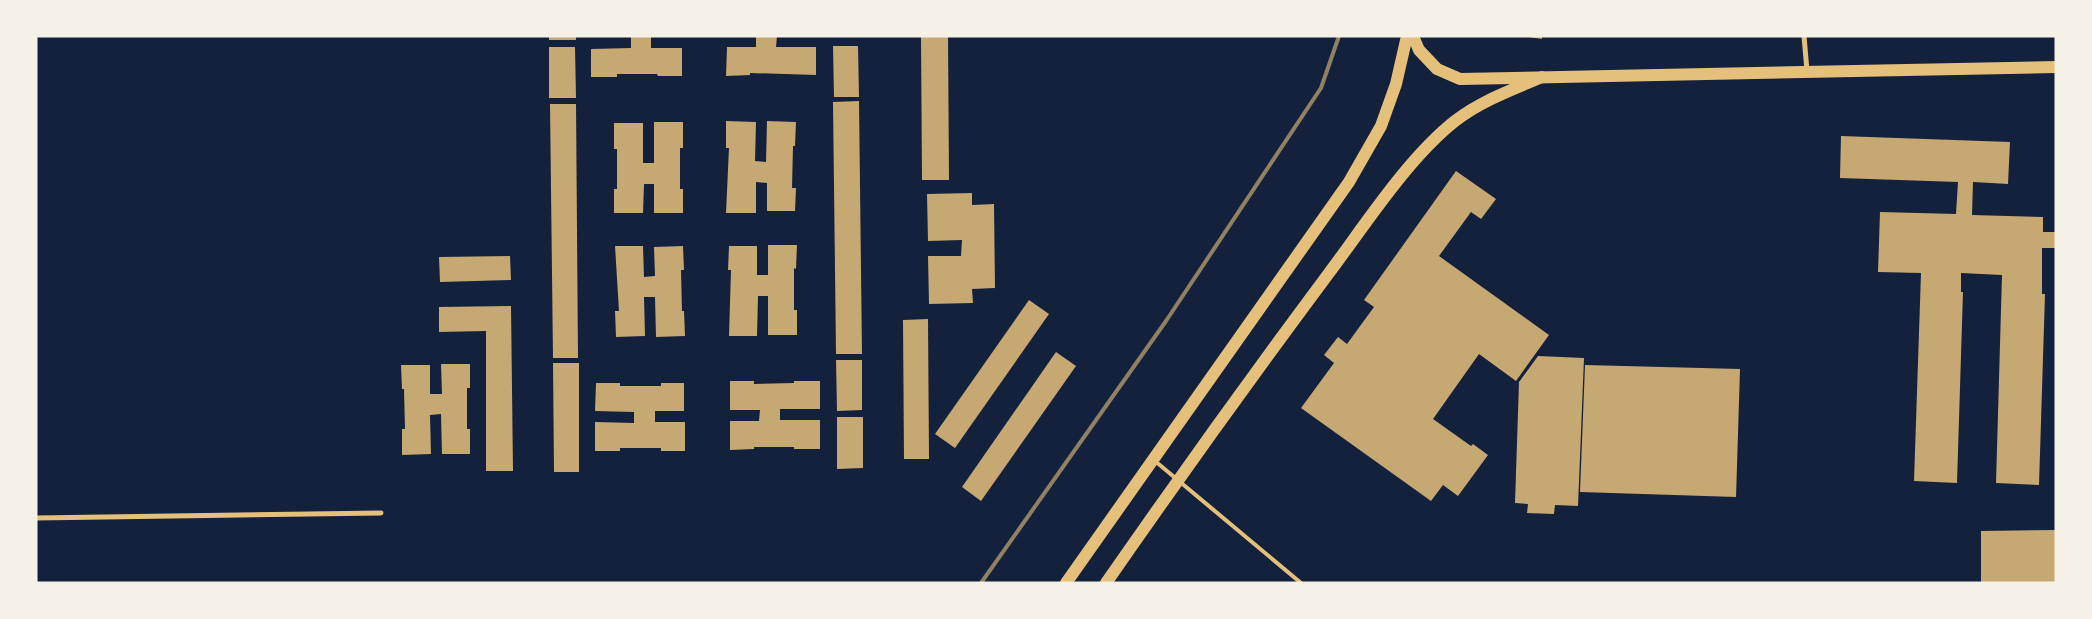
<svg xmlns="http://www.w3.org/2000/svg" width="2092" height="619" viewBox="0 0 2092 619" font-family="'Fira Sans Condensed',sans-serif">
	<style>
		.building { fill: #c6a872 }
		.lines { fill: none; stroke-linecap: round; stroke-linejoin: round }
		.service { stroke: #e5c07b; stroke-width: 4 }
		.minor { stroke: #e5c07b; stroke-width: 5 }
		.primary { stroke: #e5c07b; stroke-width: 12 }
		.rail { stroke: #918062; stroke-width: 4 }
	</style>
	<rect width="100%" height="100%" fill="#14213d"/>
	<g class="building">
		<rect x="549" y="36" width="27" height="4"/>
		<polygon points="631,36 651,36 651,48 682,48 682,76 658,76 657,74 617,74 617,77 591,77 591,49 631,48"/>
		<polygon points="756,36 777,36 776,47 816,47 816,75 750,73 750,75 726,76 727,47 756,47"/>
		<polygon points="921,36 948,36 949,180 922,180"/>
		<polygon points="1523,36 1542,36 1542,39"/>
		<polygon points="833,46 858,46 859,97 834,97"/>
		<polygon points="549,47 575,47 576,98 549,98"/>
		<polygon points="859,101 862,354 836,354 833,102"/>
		<polygon points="550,104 576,104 578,358 553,358"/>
		<polygon points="726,121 756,122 755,161 766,162 767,121 796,122 795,146 793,146 792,188 796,188 795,211 767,211 767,183 756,182 756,213 726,213 729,148 726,148"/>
		<polygon points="654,122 683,122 683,148 680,148 680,189 683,189 683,213 654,213 654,184 644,184 643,213 614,213 614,189 617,189 617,149 614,149 614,123 643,123 643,163 654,163"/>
		<polygon points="1841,136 2010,142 2008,184 1973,182 1972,215 2043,217 2043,232 2056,232 2056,248 2042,248 2042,294 2045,294 2039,485 1996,483 2002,275 1961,273 1961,292 1963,292 1957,483 1914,481 1921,273 1878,272 1880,212 1956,214 1958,182 1840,178"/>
		<polygon points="1456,171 1496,199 1481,219 1471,212 1439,256 1549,335 1516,381 1479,354 1433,419 1471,446 1473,444 1488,455 1458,496 1443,485 1431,501 1301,408 1334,363 1324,355 1338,337 1347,344 1374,307 1364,300"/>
		<polygon points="972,193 972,205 994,204 995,288 972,289 973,303 929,304 928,256 961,256 962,240 928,241 927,194"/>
		<polygon points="768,245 797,245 796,269 794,268 794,310 797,310 797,335 768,335 768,296 758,296 757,336 729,336 731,270 728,270 729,246 757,246 757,275 768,275"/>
		<polygon points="615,246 643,246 644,277 655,276 654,247 683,246 684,270 681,270 682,311 684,311 685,336 656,337 655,297 644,297 645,336 616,337 615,311 619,311"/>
		<polygon points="510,256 511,280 440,282 439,257"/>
		<polygon points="1029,300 1049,314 955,448 935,434"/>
		<polygon points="511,306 513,471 486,471 486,331 439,332 439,307"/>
		<polygon points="928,319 929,459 904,459 903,320"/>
		<polygon points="1056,352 1076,366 981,501 962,487"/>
		<polygon points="1538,356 1584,358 1578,506 1555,505 1554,514 1527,513 1528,504 1515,503 1519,382"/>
		<polygon points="836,360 862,360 862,410 837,411"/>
		<polygon points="553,363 579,363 579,472 554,472"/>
		<polygon points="441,364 470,364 470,388 467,388 467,429 470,429 470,454 442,454 441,414 430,415 431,454 402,455 402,429 405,429 404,389 402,389 401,365 430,365 430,394 442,394"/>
		<polygon points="1585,365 1740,369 1736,497 1580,492"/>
		<polygon points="730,381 754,381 754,384 794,383 794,381 820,381 820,409 780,409 780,420 820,420 820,449 794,449 794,447 754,447 754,449 730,450 730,421 759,421 760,410 730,410"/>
		<polygon points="596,383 620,383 620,386 661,386 661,383 684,383 684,411 655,411 655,422 685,422 685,451 661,451 661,448 620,448 620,451 595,451 595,422 634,423 634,412 595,411"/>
		<polygon points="837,417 863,417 863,468 837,469"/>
		<polygon points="2056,530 2056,582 1981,582 1981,531"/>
	</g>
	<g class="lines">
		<polyline class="service" points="1155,461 1301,583"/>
		<g class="minor">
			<polyline points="1804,36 1807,71"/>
			<polyline points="36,518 381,513"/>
		</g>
		<g class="primary">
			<polyline points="1413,36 1419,50 1437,69 1460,79 2056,67"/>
			<polyline points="1066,583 1349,182 1381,126 1396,84 1407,36"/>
			<path d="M1106,583C1179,478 1253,375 1329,273C1365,225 1408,158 1455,121C1481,101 1511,90 1542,77"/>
		</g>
		<polyline class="rail" points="981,583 1166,321 1321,88 1339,36"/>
	</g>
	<rect width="2092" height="619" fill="none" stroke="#f6f1e7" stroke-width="75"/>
</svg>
